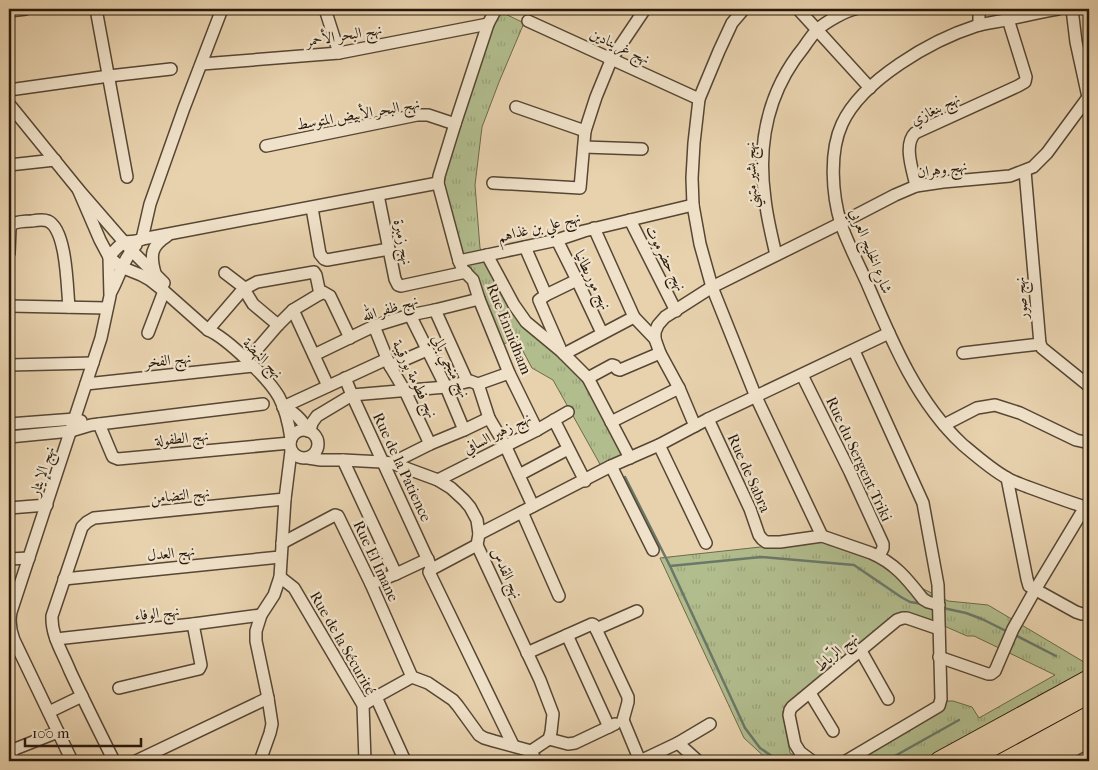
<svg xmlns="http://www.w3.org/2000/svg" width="1098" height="770" viewBox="0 0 1098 770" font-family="'IM FELL French Canon',Amiri,serif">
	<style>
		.grass { fill: url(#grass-tufts); stroke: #6c6a4c }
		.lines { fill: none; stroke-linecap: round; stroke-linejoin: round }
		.stream { stroke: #6a7869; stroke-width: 2.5 }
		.minor-casing { stroke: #564634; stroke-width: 14 }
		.highway-casing { stroke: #26180b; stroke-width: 20 }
		.minor { stroke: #f0e2ca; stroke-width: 11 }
		.highway { stroke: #e8d2ae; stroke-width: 18 }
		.labels { text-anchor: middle; stroke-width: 4.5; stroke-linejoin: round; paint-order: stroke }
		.street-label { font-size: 15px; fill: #26180b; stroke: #f0e2ca }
	</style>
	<defs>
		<pattern id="grass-tufts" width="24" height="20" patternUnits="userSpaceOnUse" patternTransform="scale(1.25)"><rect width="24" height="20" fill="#b2bd8e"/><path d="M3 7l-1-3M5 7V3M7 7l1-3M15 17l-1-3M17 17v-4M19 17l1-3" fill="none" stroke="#99a279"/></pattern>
	</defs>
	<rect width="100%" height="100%" fill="#e8d2ae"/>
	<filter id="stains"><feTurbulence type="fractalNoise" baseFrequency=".004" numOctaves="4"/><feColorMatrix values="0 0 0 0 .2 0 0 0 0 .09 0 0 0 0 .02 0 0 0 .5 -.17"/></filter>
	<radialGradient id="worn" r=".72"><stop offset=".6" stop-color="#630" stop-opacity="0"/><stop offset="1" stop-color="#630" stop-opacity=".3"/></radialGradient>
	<g class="grass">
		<polygon points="499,11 524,23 499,82 482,127 475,185 480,248 522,324 561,357 588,385 624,455 601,466 553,380 532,368 516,338 502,345 481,298 474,272 463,261 443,189 448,163 492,25"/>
		<polygon points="824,540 870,558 909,582 948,601 988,605 1089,665 1089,672 925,761 852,761 943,710 945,701 953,701 972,707 979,718 1055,675 974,636 967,636 942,625 901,614 783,711 790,753 803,761 769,761 744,738 660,558"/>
	</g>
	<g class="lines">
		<g class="stream">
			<polyline points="625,477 670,566 745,728 760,748 779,761"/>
			<polyline points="670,566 761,557 854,565 901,597 910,602 923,604"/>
			<polyline points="943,608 966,613 982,619 1008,632"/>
			<polyline points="1015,635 1056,656"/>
			<polyline points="886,761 959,720"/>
		</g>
		<g class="minor-casing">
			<g id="minor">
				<polyline points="96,9 127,177"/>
				<polyline points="325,9 339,53"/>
				<polyline points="496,9 488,24 455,124 439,176 438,183 459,261 463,270 473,280 479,299 509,373 537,430"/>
				<polyline points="744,9 732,23 719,51 699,99 694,143 692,178 693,205 700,244 712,287 756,397 822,536"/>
				<polyline points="798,9 870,88"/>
				<polyline points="979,9 979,25"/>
				<path d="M1058,9C1040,12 1023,16 1006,20C996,22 986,23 976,26C932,40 862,80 842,124C829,152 832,195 841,224C848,244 858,263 867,283C891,339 916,401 962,444C975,455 992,470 1007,478C1013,482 1021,484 1028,487C1047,494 1066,501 1085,507L1089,508"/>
				<polyline points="1072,9 1076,42 1088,97"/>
				<polyline points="9,11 26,9"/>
				<polyline points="528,21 699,99"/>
				<polyline points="202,64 339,53 488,24"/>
				<polyline points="9,90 109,76 171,69"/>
				<polyline points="9,104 78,189 131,250 164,283"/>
				<polyline points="516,107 585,131"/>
				<polyline points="266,146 417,115 428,115 455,124"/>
				<polyline points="584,147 642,149"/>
				<polyline points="9,165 55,160"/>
				<polyline points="493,183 580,188 585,131 596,97 612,58 645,9"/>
				<path d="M916,186C913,171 903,145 915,133L1018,86L1025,82L1026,77L1008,19"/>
				<path d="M78,189L100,240L109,257L121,267L141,275L150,280L164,291L208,330C227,338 269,379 279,397C286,410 289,425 291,439"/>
				<polyline points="378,195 395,279 398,285 401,286 466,272"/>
				<polyline points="312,208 320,254 324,259 327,260 389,249"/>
				<polyline points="630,220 676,311"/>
				<polyline points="594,228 634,317 655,339"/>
				<polyline points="142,239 150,204 184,108 222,9"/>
				<polyline points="557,240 577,280 602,333"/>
				<polyline points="525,247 546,295"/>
				<path d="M9,253L10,229L12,224C19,221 25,221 32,221C37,220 43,219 48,221C67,230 67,288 69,307"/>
				<polyline points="487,255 514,305 526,322 561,351 588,378 630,458"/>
				<path d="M776,255C772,237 767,218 765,199C757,143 768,91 804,47C808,41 813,34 818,29C826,22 845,11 855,9"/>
				<polyline points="459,261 557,240 584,231 693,205"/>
				<path d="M155,273C150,255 151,246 167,236"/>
				<polyline points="225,273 242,286 253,304 278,325"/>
				<path d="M111,292C120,276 123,259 136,245"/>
				<polyline points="9,306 107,308"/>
				<polyline points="293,310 328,386"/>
				<polyline points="435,310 467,381"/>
				<polyline points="410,315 446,387 464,430"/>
				<polyline points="374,326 390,366 405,391 430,444"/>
				<polyline points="208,330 239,294 244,289 257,282 314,272 316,275 320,294"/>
				<polyline points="148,333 164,291"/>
				<polyline points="1040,344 1042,348 1089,386"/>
				<polyline points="560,348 539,300 546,295 577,280"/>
				<polyline points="963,353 1040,344 1025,171"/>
				<polyline points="564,354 634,317"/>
				<polyline points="314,355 374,326 410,315 435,310 479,299"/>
				<polyline points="247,361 278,325 293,310 323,292 330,296 350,338"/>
				<polyline points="9,365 93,363"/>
				<polyline points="390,366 427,350"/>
				<polyline points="802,375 850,472 883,544 883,548 879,556"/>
				<polyline points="345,378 352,395 432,569"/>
				<polyline points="588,378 612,365 615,366 617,369 620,370 660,353"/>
				<polyline points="86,384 253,366"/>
				<polyline points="478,384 489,418 505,445 533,506"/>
				<polyline points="283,407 387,359"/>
				<path d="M283,407C295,412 302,419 308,431"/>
				<path d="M708,419L750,509L759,535L762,539L766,542H780L822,536L871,553C895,563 908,580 923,599L928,602L939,605"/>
				<polyline points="554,420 585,481"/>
				<polyline points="611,422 679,388"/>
				<polyline points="9,424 75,419 81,421"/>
				<polyline points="99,424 112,455 113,457 118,459 290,443"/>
				<polyline points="944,425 977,408 995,405 1020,413 1076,440 1085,442 1089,442"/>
				<polyline points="695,426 679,388 660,353 655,339 655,332 658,325 665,317 712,287 841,223 895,195 916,186 943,182 1010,176 1033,167 1047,153 1089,96"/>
				<circle cx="304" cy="444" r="14"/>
				<polyline points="310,431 312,423 317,416 352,395 446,387 470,381 478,384 509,373"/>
				<polyline points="9,437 71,431 91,425 263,404"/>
				<polyline points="659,445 706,543"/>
				<polyline points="308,458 321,460 343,460 382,462 392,463 438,480 451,488 464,500 470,507 477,520 479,534 477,545 540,680 553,714 551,732 549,739 531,751"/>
				<polyline points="343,460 396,574"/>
				<polyline points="392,463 430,444 464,430 489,418"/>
				<polyline points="611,466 653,550"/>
				<polyline points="519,475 568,449"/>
				<polyline points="1007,478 1027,579 1029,586 1076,612 1082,614 1089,614"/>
				<polyline points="438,480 537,430 568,412"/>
				<polyline points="9,508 47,505"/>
				<polyline points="522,512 559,596"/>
				<polyline points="479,534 611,466 659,445 708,419 889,333"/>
				<polyline points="282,543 335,515 338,516 371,584 412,677"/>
				<polyline points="477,545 430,570 429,572 513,745"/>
				<polyline points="9,559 29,558"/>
				<polyline points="280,577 294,588 363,705 365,761"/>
				<polyline points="64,579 280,557"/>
				<polyline points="371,584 396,574 428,559"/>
				<polyline points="596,629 628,697 628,702 623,720"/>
				<polyline points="567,635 609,727"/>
				<polyline points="56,639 193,624 261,615"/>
				<polyline points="861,651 888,699"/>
				<polyline points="527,653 592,624 594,625 596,629 637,611"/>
				<polyline points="939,657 988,674 991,674 995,671 1013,629 1035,590 1085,507"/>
				<polyline points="119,688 199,669 201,665 193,624"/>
				<polyline points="810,693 833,731"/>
				<polyline points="376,697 405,761"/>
				<polyline points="363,705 376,697 412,677 428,683 453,700 458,706 479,735 484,738 494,741 531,751 536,761"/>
				<polyline points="49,712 82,696"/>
				<polyline points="623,720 640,761"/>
				<polyline points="549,739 568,744 575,743 615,724"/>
				<polyline points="678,743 698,761"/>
				<polyline points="9,761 9,756 15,749 58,732"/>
				<path d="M72,761L14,640C10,630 9,622 11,612L101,338L110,296L109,257C113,252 119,245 125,242C131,241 137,242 142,239L438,183"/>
				<path d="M114,761C99,731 84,701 70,671C63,653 51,636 52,616L82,527L87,522L94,518L285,499"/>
				<polyline points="136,761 268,698"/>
				<polyline points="260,761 270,733 272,724 268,698 256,641 256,631 261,615 274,595 280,577 285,499 291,451"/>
				<polyline points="640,761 678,743 710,724"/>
				<polyline points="812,761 800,752 795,744 789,715 790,710 792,707 897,620 903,618 907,618 939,629"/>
				<polyline points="846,761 939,706 941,699 938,585 923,503 854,351"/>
				<polyline points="1080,761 1089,756"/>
			</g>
		</g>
		<g class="highway-casing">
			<g id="highway">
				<polyline points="939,761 1089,679"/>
				<polyline points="966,761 1089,694"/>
			</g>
		</g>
		<use href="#minor" class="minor"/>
		<use href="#highway" class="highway"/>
	</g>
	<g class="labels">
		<g class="street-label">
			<text transform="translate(344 35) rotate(-9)" y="5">نهج البحر الأحمر</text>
			<text transform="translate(620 46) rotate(25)" y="5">نهج غرينادين</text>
			<text transform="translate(935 109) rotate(-27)" y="5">نهج بنغازي</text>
			<text transform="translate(358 114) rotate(-10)" y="5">نهج البحر الأبيض المتوسط</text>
			<text transform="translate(942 169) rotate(-8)" y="5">نهج وهران</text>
			<text transform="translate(751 175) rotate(-92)" y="5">نهج بشير متهني</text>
			<text transform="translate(539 227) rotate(-14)" y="5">نهج علي بن غذاهم</text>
			<text transform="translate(403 242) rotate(79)" y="5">نهج زمبرة</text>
			<text transform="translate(871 251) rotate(68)" y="5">شارع الخليج العربي</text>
			<text transform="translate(666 258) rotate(63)" y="5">نهج حضرموت</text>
			<text transform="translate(593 280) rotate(64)" y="5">نهج موريطانيا</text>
			<text transform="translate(1021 298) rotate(-95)" y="5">نهج صور</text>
			<text transform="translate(390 308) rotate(-17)" y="5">نهج ظفر الله</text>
			<text transform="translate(509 329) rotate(68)" y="5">Rue Ennidham</text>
			<text transform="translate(263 358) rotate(45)" y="5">نهج النهضة</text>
			<text transform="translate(168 360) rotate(-6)" y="5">نهج الفخر</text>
			<text transform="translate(451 366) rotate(64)" y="5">نهج منجي بالي</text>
			<text transform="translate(415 379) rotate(64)" y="5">نهج فطومة بورقيبة</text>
			<text transform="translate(497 433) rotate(-27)" y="5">نهج زهير السافي</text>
			<text transform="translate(182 438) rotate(-6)" y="5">نهج الطفولة</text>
			<text transform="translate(859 459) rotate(65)" y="5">Rue du Sergent Triki</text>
			<text transform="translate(402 467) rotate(65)" y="5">Rue de la Patience</text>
			<text transform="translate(42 471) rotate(-72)" y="5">نهج الإيثار</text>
			<text transform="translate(749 473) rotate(66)" y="5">Rue de Sabra</text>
			<text transform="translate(180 495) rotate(-6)" y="5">نهج التضامن</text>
			<text transform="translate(171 553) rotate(-6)" y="5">نهج العدل</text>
			<text transform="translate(376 561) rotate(65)" y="5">Rue El Imane</text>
			<text transform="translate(507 573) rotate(65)" y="5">نهج القدس</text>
			<text transform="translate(157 613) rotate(-6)" y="5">نهج الوفاء</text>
			<text transform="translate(343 643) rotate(60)" y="5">Rue de la Sécurité</text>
			<text transform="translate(836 652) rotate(-40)" y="5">نهج الرّباط</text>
		</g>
	</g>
	<rect width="1098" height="770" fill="none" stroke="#e8d2ae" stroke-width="30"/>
	<rect x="10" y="10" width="1078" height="750" fill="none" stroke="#26180b" stroke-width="2.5"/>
	<rect x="15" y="15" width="1068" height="740" fill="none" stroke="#26180b"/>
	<path d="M25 738v8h116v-8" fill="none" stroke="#26180b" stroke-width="2.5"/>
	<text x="32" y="738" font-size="15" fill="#26180b" stroke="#f0e2ca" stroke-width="4" paint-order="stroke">100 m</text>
	<rect width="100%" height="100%" filter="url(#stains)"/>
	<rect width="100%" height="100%" fill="url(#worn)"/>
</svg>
